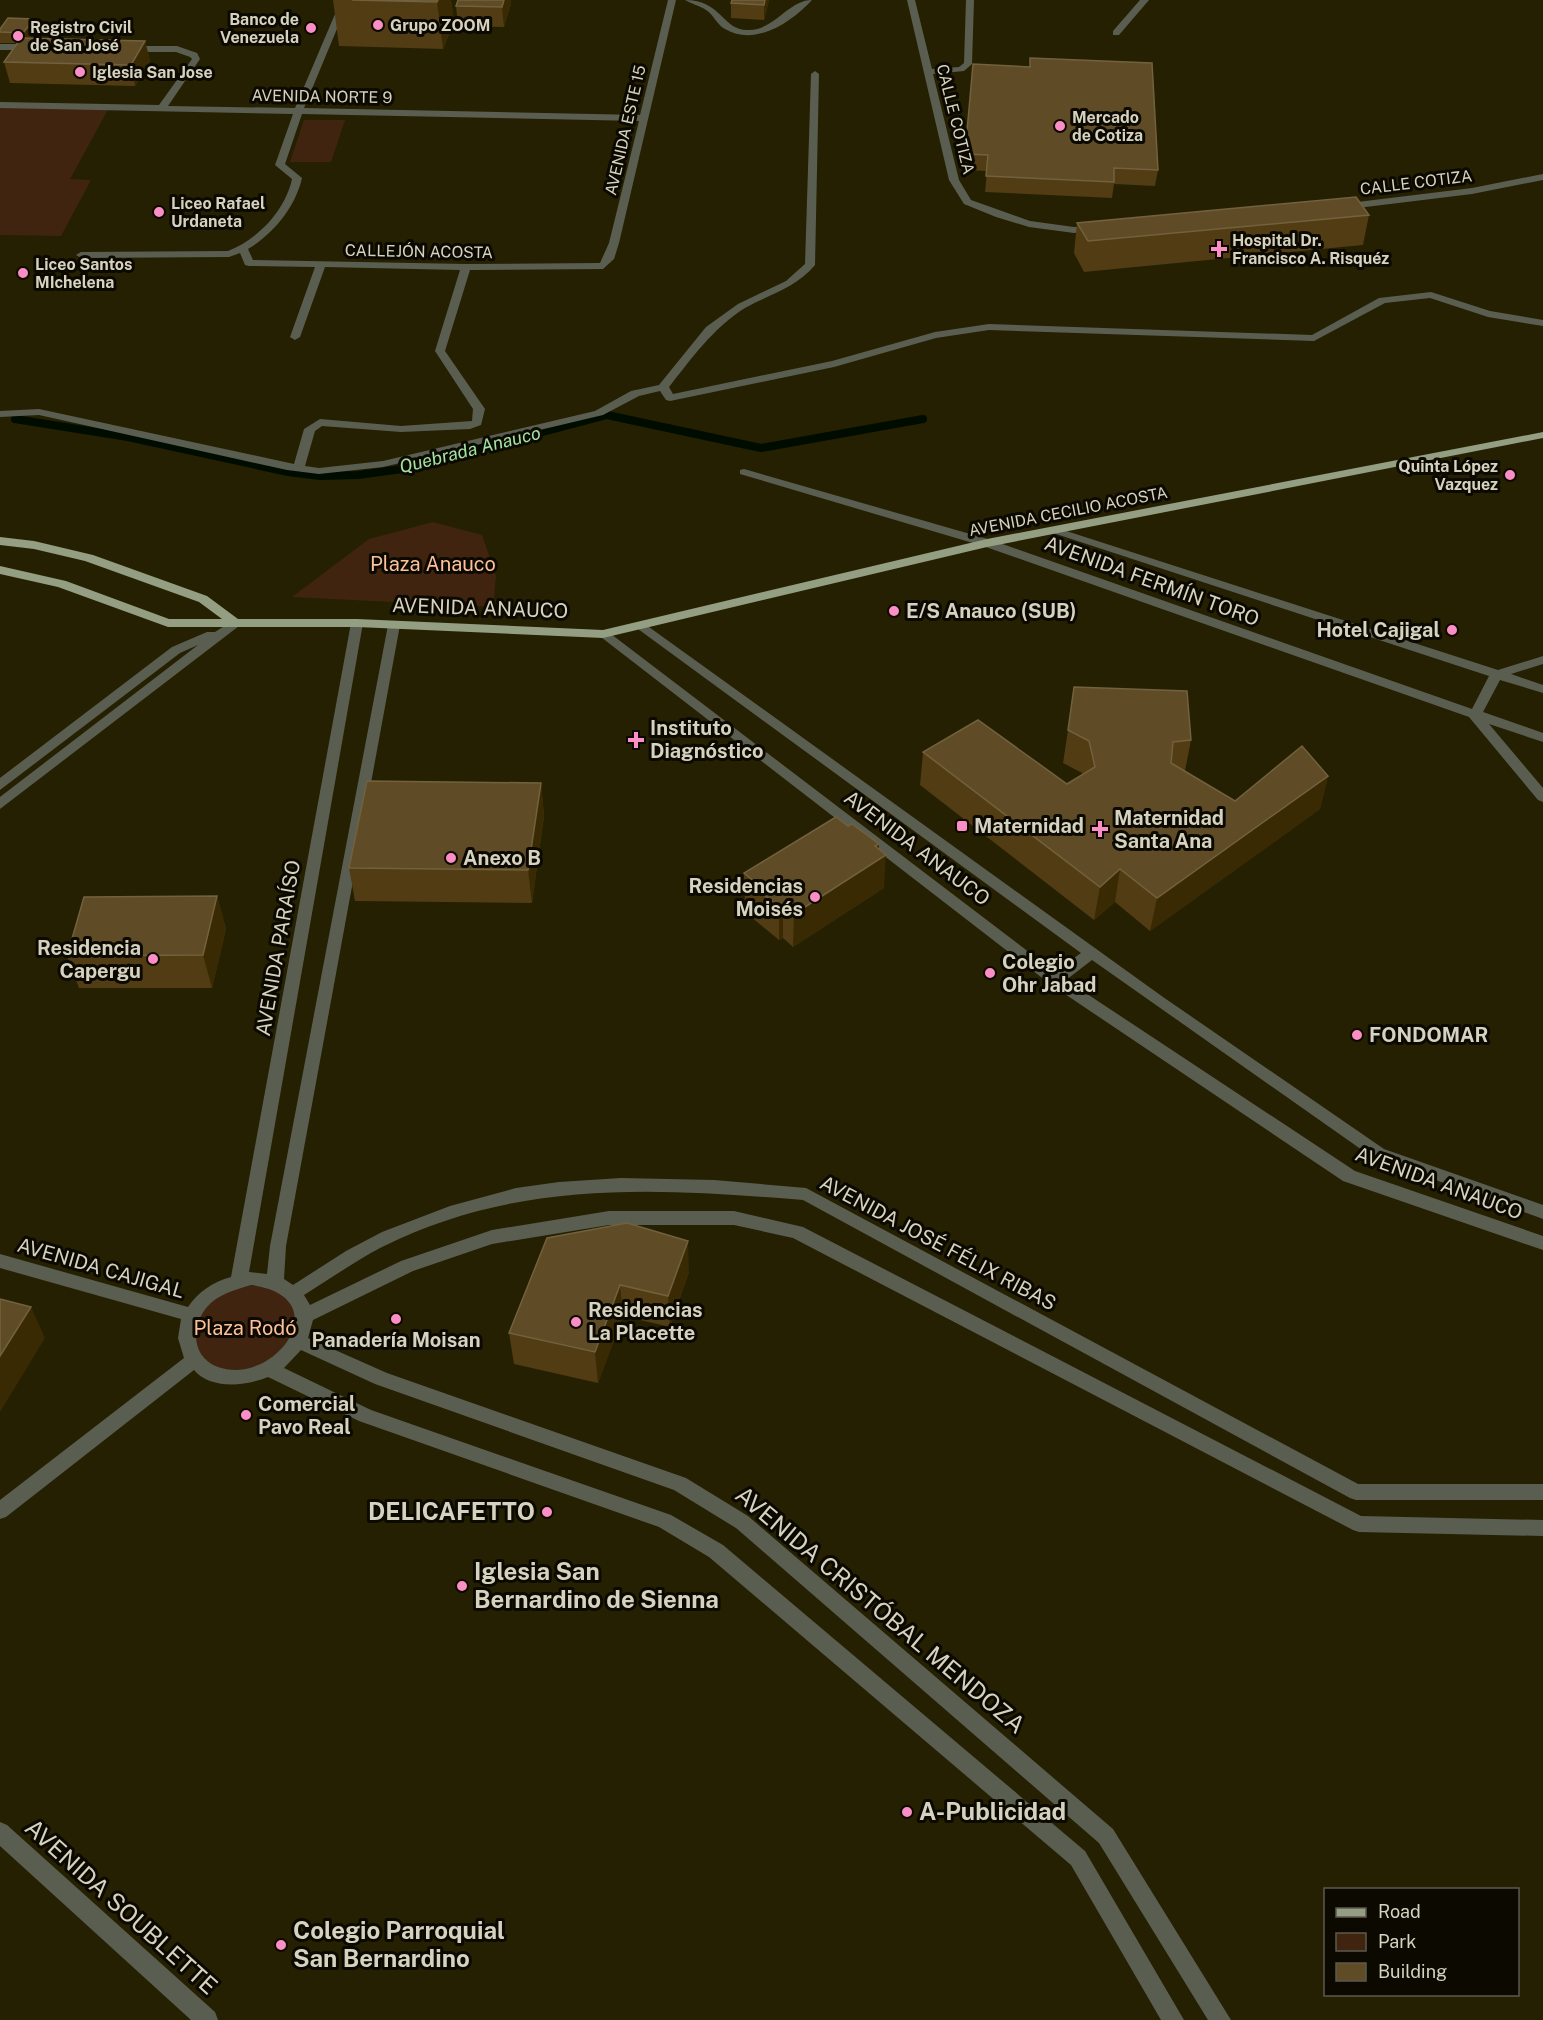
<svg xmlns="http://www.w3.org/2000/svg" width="1543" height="2020" viewBox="0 0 1543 2020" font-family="'Public Sans',sans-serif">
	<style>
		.green { fill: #40240f }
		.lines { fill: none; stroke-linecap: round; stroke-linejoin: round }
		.stream { stroke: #000c00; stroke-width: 8 }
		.minor { fill: #5a5e51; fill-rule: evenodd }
		.major { fill: #949e82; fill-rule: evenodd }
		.wall { fill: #513c13 }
		.shaded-wall { fill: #392a04 }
		.building { fill: #5f4c26; stroke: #72613e; stroke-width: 1.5 }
		.poi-dot { fill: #fb8fc5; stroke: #0c0901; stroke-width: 2 }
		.labels { text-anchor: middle; stroke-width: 6; stroke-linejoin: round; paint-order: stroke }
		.far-poi-label { font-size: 16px; font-weight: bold; fill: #d5d2c0; stroke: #0c0901; text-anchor: start }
		.far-street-label { font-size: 16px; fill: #d5d2c0; stroke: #0c0901 }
		.far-water-label { font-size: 18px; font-style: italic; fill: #a3e4a4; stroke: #0c0901 }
		.park-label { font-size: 20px; fill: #fcc197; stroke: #0c0901 }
		.street-label { font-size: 20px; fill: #d5d2c0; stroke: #0c0901 }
		.poi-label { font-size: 20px; font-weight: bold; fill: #d5d2c0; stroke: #0c0901; text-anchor: start }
		.near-poi-label { font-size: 24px; font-weight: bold; fill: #d5d2c0; stroke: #0c0901; text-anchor: start }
		.near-street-label { font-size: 24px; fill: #d5d2c0; stroke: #0c0901 }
	</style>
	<rect width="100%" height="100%" fill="#252001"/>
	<g class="green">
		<polygon points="0,105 110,106 70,179 91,180 61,236 0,235"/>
		<polygon points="304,120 345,120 331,162 290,162"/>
		<polygon points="433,522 482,535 496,576 493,607 292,597 369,539"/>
		<path d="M244,1285C337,1284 289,1385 223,1369C189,1361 188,1322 211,1301C219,1294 234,1290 244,1285Z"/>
	</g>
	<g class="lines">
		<polyline class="stream" points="15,419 128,437 288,472 320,476 358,475 402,469 607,415 761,448 923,419"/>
		<g class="minor">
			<path d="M341,0H349L304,108L640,115L668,0H676L619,243L614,259L603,269L470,270L445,351L485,409L481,425L470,429L401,432L322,426L315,431L305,466L319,468L383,461L595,411L631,391L659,385L706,327L738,304L786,281L805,264L811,74L815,71L819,74L815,265C796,288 770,294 745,308C713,328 692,358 669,387L673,394L832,361L935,332L989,324L1312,335L1379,298L1431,292L1490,311L1543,320V326L1488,317L1430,298L1385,303L1314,341L989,330L936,338L834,367L670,401L666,400L660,391L639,396L603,415L383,467L319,474L287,470L39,415L0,417V411L39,409L294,464L304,429L320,419L401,426L472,421L473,409L435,351L460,270L325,267L300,337L295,340L290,337L315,267L249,266L245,265L240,253L229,257L81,258L76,255L81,252L228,251C258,239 285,211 292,179L275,165L293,114L0,108V102L159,105L192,59L190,57L176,52H127L123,49L127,46H177L197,53L200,59L168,106L295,108ZM302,114L639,121L609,243L600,263L466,264L253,260L248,249C273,234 295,208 302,178L285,164Z"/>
			<path d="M685,0C723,0 722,32 750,30C775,29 789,0 812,0C792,22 755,47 725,29C717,25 714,15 706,10C699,5 691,4 685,0Z"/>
			<polygon points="907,0 915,0 932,69 959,67 964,63 966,0 974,0 972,64 964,71 933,74 959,180 971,200 1030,221 1074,227 1096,226 1100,227 1100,231 1074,233 1029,227 996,217 964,204 949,180"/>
			<polygon points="1140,0 1149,0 1119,35 1113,35 1113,31"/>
			<polygon points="0,44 34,44 38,47 34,50 0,50"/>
			<polygon points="1543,174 1543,180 1472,194 1341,210 1336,207 1341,204 1472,188"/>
			<polygon points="744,469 991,540 1472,709 1489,676 1047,531 1053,527 1057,528 1498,670 1543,656 1543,664 1511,674 1543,685 1543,693 1500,680 1483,712 1543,733 1543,742 1489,724 1543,788 1543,802 1538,800 1469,717 983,546 740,474 740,470"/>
			<polygon points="235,619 239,620 239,626 0,809 0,797 198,645 180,653 0,790 0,778 172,647 207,632 215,632"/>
			<path d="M357,619L363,623L249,1272L267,1274L270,1246L388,625L394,621L400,625L286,1246L284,1279L293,1285L346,1251L382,1232L450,1206L516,1188L559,1182L621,1178L714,1180L806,1188L1358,1484H1543V1500H1356L1350,1498L803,1200C657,1188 518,1179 382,1247C355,1261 330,1279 304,1295L310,1305L401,1261L492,1230L609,1211H734L803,1227L1361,1516L1543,1520V1536L1359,1532L1353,1530L793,1238L734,1225H609L492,1244L413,1271L313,1320L308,1338L387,1373L686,1478L748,1516L1113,1829L1231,2020H1208L1099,1843L736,1528L674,1490L375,1384L301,1350L284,1368L371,1410L671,1515L723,1545L1085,1851L1184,2020H1161L1071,1865L709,1557L659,1527L359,1421L268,1377C246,1386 211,1390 194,1370L6,1517L0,1519V1500L184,1358L178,1338L181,1319L0,1268V1254L188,1307C199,1291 213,1282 231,1277L351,623ZM251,1285C340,1297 275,1387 218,1367C192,1358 190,1327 207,1307C218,1294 235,1290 251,1285Z"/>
			<polygon points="642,622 1163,997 1384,1149 1543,1205 1543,1219 1372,1157 1092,960 1066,980 1355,1171 1543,1236 1543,1250 1343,1181 1050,984 597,634 599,631 607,631 1055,972 1081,953 638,629 638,623"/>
			<polygon points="0,1822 7,1825 215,2012 218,2020 191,2020 0,1846"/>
		</g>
		<polygon class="major" points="1543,432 1543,438 987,547 603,638 357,627 168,627 58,587 0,574 0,566 66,581 169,619 222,619 199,602 85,561 34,549 0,545 0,537 34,541 93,555 207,596 238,619 357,619 603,630 987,539"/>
	</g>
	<g class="wall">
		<polygon points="333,0 451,0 454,22 443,49 339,46"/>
		<polygon points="458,0 511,0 511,4 504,27 458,26 456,6"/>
		<polygon points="769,0 764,20 731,18 731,3"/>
		<polygon points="0,29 36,29 30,38 145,41 150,61 135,86 10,83 4,62 17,43 0,43"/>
		<polygon points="973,64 1158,170 1155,186 1114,184 1112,198 985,192 987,171 964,170"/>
		<polygon points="1369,215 1363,245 1084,272 1074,253 1077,223"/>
		<polygon points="1068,730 1191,740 1185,771 1235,801 1328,776 1320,809 1150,931 1115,902 1094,920 920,785 923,752 1067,784 1084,774 1063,763"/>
		<polygon points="541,783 544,816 532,903 355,901 349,868"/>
		<polygon points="878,849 884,888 793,947 783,938 779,940 751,917 751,912 745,906 744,873"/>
		<polygon points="217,896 226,929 212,988 79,988 67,956"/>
		<polygon points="547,1238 689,1272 670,1327 623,1316 598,1383 514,1364 509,1333"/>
	</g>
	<g class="shaded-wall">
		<polygon points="438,0 451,0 454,22 443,49 437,2"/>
		<polygon points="504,0 511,0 511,4 504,27 502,7"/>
		<polygon points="765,0 769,0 764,20 764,5"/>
		<polygon points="34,19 36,29 26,44 23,33"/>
		<polygon points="145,41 150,61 135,86 131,65"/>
		<polygon points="1328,776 1320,809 1150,931 1157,898"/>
		<polygon points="541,783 544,816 532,903 528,870"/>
		<polygon points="879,844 878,861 886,855 884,888 793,947 794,914"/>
		<polygon points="1120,869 1115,902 1094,920 1100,887"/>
		<polygon points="217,896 226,929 212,988 203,955"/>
		<polygon points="783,905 783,938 779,940 779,907"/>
		<polygon points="688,1241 689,1272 670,1327 668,1296"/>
		<polygon points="620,1285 623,1316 598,1383 595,1352"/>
		<polygon points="31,1307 45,1338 0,1412 0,1356"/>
	</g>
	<g class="building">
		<polygon points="352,0 438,0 437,2"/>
		<polygon points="458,0 504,0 502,7 456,6"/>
		<polygon points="732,0 765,0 764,5 731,3"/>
		<polygon points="8,18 34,19 23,33 0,32 0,29"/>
		<polygon points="21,38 145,41 131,65 4,62"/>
		<polygon points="1030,58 1152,63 1158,170 1114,168 1114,182 986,176 988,155 965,154 973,64 1030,67"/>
		<polygon points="1356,197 1369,215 1088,241 1077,223"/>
		<polygon points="1074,687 1187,691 1191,740 1173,742 1171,763 1235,801 1302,746 1328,776 1157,898 1120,869 1100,887 923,752 978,720 1067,784 1095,767 1089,741 1068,730"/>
		<polygon points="367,781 541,783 528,870 349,868"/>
		<polygon points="836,817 848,826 852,824 879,844 875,846 886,855 794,914 783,905 779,907 751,884 755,882 744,873"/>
		<polygon points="217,896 203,955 67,956 84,897"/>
		<polygon points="627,1223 688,1241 668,1296 620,1285 595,1352 509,1333 547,1238"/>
		<polygon points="0,1299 31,1307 0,1356"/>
	</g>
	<g class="poi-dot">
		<circle cx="378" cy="25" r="6"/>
		<circle cx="311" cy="28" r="6"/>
		<circle cx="18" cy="36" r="6"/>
		<circle cx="80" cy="72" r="6"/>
		<circle cx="1060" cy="126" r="6"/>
		<circle cx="159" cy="212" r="6"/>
		<path d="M1216 240h6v6h6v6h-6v6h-6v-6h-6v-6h6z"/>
		<circle cx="23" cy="273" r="6"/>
		<circle cx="1510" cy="475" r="6"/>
		<circle cx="894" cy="611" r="6"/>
		<circle cx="1452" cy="630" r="6"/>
		<path d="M633 731h6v6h6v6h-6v6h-6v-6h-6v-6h6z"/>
		<rect x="956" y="820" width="12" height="12" rx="3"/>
		<path d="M1097 820h6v6h6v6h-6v6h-6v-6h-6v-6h6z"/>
		<circle cx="451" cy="858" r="6"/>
		<circle cx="815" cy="897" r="6"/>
		<circle cx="153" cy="959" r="6"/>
		<circle cx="990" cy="973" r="6"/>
		<circle cx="1357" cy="1035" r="6"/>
		<circle cx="396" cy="1319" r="6"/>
		<circle cx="576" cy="1322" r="6"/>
		<circle cx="246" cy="1415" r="6"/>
		<circle cx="547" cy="1512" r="6"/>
		<circle cx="462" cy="1586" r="6"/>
		<circle cx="907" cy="1812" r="6"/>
		<circle cx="281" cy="1945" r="6"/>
	</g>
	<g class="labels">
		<g class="far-poi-label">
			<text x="299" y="25" text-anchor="end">Banco de<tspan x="299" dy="18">Venezuela</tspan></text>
			<text x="390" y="31">Grupo ZOOM</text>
			<text x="30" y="33">Registro Civil<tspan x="30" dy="18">de San José</tspan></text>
			<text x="92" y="78">Iglesia San Jose</text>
			<text x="1072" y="123">Mercado<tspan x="1072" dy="18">de Cotiza</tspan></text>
			<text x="171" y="209">Liceo Rafael<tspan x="171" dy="18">Urdaneta</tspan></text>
			<text x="1232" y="246">Hospital Dr.<tspan x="1232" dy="18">Francisco A. Risquéz</tspan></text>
			<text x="35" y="270">Liceo Santos<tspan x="35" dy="18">MIchelena</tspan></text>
			<text x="1498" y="472" text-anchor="end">Quinta López<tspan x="1498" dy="18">Vazquez</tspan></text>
		</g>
		<g class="far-street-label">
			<text transform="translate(322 96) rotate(1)" y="6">AVENIDA NORTE 9</text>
			<text transform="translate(956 119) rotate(76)" y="6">CALLE COTIZA</text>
			<text transform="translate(625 130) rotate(-77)" y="6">AVENIDA ESTE 15</text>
			<text transform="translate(1416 182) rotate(-7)" y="6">CALLE COTIZA</text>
			<text transform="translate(419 251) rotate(1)" y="6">CALLEJÓN ACOSTA</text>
			<text transform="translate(1068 511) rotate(-11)" y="6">AVENIDA CECILIO ACOSTA</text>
		</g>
		<g class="far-water-label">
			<text transform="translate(470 450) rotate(-14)" y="6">Quebrada Anauco</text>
		</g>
		<g class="park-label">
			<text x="433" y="571">Plaza Anauco</text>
			<text x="245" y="1335">Plaza Rodó</text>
		</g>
		<g class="street-label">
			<text transform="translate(1152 581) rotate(20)" y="7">AVENIDA FERMÍN TORO</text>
			<text transform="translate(480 608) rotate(2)" y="7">AVENIDA ANAUCO</text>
			<text transform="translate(917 848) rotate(37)" y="7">AVENIDA ANAUCO</text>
			<text transform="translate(278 948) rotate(-80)" y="7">AVENIDA PARAÍSO</text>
			<text transform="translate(1439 1183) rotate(20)" y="7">AVENIDA ANAUCO</text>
			<text transform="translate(938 1243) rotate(28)" y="7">AVENIDA JOSÉ FÉLIX RIBAS</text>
			<text transform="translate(101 1268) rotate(16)" y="7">AVENIDA CAJIGAL</text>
		</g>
		<g class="poi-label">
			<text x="906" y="618">E/S Anauco (SUB)</text>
			<text x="1440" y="637" text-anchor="end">Hotel Cajigal</text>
			<text x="650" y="735">Instituto<tspan x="650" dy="23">Diagnóstico</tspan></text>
			<text x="1114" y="825">Maternidad<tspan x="1114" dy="23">Santa Ana</tspan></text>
			<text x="974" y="833">Maternidad</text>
			<text x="463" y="865">Anexo B</text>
			<text x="803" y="893" text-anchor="end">Residencias<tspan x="803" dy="23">Moisés</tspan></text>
			<text x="141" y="955" text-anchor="end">Residencia<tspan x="141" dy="23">Capergu</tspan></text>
			<text x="1002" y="969">Colegio<tspan x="1002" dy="23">Ohr Jabad</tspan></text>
			<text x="1369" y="1042">FONDOMAR</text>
			<text x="588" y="1317">Residencias<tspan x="588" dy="23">La Placette</tspan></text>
			<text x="396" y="1347" text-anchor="middle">Panadería Moisan</text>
			<text x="258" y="1411">Comercial<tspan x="258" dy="23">Pavo Real</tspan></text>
		</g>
		<g class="near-poi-label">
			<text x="535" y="1520" text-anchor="end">DELICAFETTO</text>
			<text x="474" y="1580">Iglesia San<tspan x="474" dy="28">Bernardino de Sienna</tspan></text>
			<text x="919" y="1820">A-Publicidad</text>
			<text x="293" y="1939">Colegio Parroquial<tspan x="293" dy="28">San Bernardino</tspan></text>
		</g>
		<g class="near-street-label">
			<text transform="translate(880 1610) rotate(40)" y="8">AVENIDA CRISTÓBAL MENDOZA</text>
			<text transform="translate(121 1907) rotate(42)" y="8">AVENIDA SOUBLETTE</text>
		</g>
	</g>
	<rect x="1324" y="1888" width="195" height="108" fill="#0c0901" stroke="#5c594d" stroke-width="1.5"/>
	<rect x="1336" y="1908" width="30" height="9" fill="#949e82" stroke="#5c594d" stroke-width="1.5"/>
	<text x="1378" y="1918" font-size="18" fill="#d5d2c0">Road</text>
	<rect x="1336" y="1933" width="30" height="18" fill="#40240f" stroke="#5c594d" stroke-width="1.5"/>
	<text x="1378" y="1948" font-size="18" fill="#d5d2c0">Park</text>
	<rect x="1336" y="1963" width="30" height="18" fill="#5f4c26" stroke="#5c594d" stroke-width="1.5"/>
	<text x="1378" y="1978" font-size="18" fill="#d5d2c0">Building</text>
</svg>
